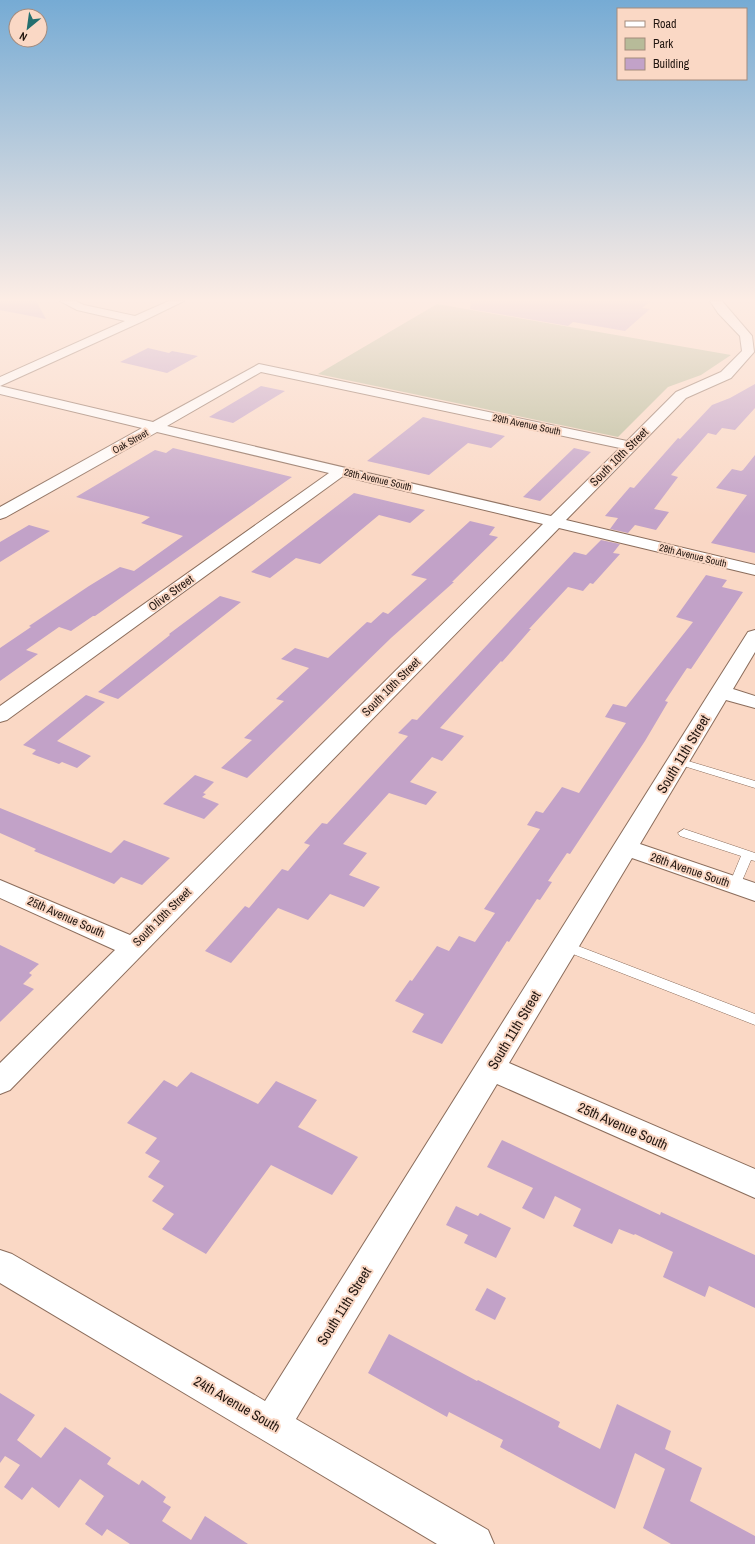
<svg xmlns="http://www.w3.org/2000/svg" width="755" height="1544" viewBox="0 0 755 1544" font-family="'Archivo Narrow',sans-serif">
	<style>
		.green { fill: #b7bb99 }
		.building { fill: #c2a2c8 }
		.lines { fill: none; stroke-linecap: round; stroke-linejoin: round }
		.service-casing { stroke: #8b6d5c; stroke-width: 1 }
		.minor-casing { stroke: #8b6d5c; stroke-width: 2 }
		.service { fill: #fff; fill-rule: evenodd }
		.minor { fill: #fff; fill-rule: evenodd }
		.labels { text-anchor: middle; stroke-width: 4; stroke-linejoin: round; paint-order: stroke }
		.far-street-label { font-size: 10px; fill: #231711; stroke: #fad8c5 }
		.street-label { font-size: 12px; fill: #231711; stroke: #fad8c5 }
		.near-street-label { font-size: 14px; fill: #231711; stroke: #fad8c5 }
	</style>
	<rect width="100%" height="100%" fill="#fad8c5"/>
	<polygon class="green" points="437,304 731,355 701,375 668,387 618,437 318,374"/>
	<g class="building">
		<polygon points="0,301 36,301 46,319 0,310"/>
		<polygon points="471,301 651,301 642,308 650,309 625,331 573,322 568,326 470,309"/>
		<polygon points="148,348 169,353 172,351 198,356 167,373 120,362"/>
		<polygon points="755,384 755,408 735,430 722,428 716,435 708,433 671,475 678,477 654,509 669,512 656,530 635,525 628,533 610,529 618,518 605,516 630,487 634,488 678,438 680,439 712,405 730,398"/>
		<polygon points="261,386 285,391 233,423 209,417"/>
		<polygon points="423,417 474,429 505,436 491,448 468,443 429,475 367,461"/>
		<polygon points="173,448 292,477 95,616 93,616 71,631 59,627 26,650 38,654 0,681 0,648 31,627 29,626 89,586 120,567 134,571 183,536 141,523 150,517 76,497 155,450 166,453"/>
		<polygon points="574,448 591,452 540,501 523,497"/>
		<polygon points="755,455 755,553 711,543 747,495 716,488 732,469 741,471 743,470"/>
		<polygon points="354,493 425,510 410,523 379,515 320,564 296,558 270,578 251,572"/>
		<polygon points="470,521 495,527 489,535 498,537 452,582 454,582 391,638 247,778 221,768 252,740 244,738 284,701 276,699 309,668 281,659 295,648 328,658 367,622 371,623 383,612 388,614 427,579 411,575"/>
		<polygon points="29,525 50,531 0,562 0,542"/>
		<polygon points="601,540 620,544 613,553 620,554 593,584 590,583 583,591 568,587 529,629 531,629 502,662 501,661 440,728 464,736 442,761 432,757 410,782 437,792 426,805 389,793 343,844 367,853 349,875 380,887 364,907 330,894 308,920 278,908 231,963 205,951 245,906 249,908 282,869 288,871 310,845 304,843 322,823 327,824 408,736 398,733 412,719 417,720 574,552 586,555"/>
		<polygon points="706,575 727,580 722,587 743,592 691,669 687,668 665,701 668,702 645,741 570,854 567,853 548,881 552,882 540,900 537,899 509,942 507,941 442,1044 412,1032 424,1014 395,1001 410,980 412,981 437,946 449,951 459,936 475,942 495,913 484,909 540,829 527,825 536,811 543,813 562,787 579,793 626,723 605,717 613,704 626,707 693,622 676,617"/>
		<polygon points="220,596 241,602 118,699 98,692 170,635 169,634"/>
		<polygon points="86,695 105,702 57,741 91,756 77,768 62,762 59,764 32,754 36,750 23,745"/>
		<polygon points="195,775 214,782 203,793 206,794 202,797 219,804 204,819 163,804"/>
		<polygon points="0,808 111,853 124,840 170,858 142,885 121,877 114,884 34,851 36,849 0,833"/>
		<polygon points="0,945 39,964 29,973 32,975 23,984 34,989 0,1022"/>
		<polygon points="191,1072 258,1104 276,1081 317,1100 298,1127 358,1157 332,1195 271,1165 206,1254 162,1229 174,1214 152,1201 164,1186 148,1177 160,1161 145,1153 157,1138 127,1123 164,1080 177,1087"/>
		<polygon points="502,1140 660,1215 661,1212 755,1255 755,1308 709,1286 705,1297 663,1277 673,1252 635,1234 634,1235 619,1229 612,1244 573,1226 581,1209 555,1196 544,1219 522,1208 533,1188 487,1167"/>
		<polygon points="456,1206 478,1216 480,1213 511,1228 496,1258 464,1243 468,1235 446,1225"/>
		<polygon points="487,1288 506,1298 495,1320 475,1310"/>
		<polygon points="389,1334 477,1381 478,1380 560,1422 558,1427 600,1449 617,1404 671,1431 665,1449 702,1468 690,1501 755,1536 755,1544 671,1544 643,1528 665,1469 635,1453 615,1509 500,1447 503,1440 449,1412 447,1417 368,1373"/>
		<polygon points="0,1393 35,1415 17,1440 41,1458 65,1427 111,1458 107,1464 139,1485 142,1480 166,1497 163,1502 171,1507 162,1521 191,1540 205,1516 248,1544 130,1544 107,1529 102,1536 85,1524 104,1496 80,1479 59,1508 32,1487 22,1500 4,1487 20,1465 5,1456 0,1463"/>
	</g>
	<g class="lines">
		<g class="service-casing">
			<g id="service">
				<polygon points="678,758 755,781 755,788 674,763 673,761"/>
				<polygon points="684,829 755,853 755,861 751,860 739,888 731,888 729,885 741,856 680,836 678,833"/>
				<polygon points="565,941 755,1014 755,1025 560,949 559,946 560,943"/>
			</g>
		</g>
		<g class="minor-casing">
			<g id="minor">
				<polygon points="60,301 75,301 84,305 135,316 169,301 184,301 141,322 0,386 0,377 125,321 77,310"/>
				<path d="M710,301H722L752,336L754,352L731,378L686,398L566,520L755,565V575L559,528L10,1090L0,1094V1063L115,950L0,898V880L130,935L543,524L343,476L7,720L0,722V706L329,473L157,432L6,517L0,519V507L142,428L0,394V386L153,422L259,364L627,441L676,392L721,372L742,351L740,336L718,313ZM261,372L620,448L551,516L167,426Z"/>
				<polygon points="755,630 755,652 733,689 755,696 755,708 726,700 640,844 755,883 755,901 632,858 509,1063 755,1169 755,1198 497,1084 296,1419 488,1530 494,1544 437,1544 0,1283 0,1250 12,1254 265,1401 710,692 748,632"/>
			</g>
		</g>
		<use href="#service" class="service"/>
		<use href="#minor" class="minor"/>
	</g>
	<linearGradient id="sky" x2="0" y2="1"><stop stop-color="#76abd4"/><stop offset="0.58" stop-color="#fdede5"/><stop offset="1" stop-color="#fdede5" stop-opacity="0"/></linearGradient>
	<rect width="755" height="517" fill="url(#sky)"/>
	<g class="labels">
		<g class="far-street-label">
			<text transform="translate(527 424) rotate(12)" y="4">29th Avenue South</text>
			<text transform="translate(130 441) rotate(-29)" y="4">Oak Street</text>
			<text transform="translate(378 479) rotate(13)" y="4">28th Avenue South</text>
			<text transform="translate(693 555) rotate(14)" y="4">28th Avenue South</text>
		</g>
		<g class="street-label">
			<text transform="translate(619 457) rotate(-45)" y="4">South 10th Street</text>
			<text transform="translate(171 593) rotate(-36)" y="4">Olive Street</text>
			<text transform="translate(391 687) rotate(-45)" y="4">South 10th Street</text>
			<text transform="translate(690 870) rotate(19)" y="4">26th Avenue South</text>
			<text transform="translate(66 917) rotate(24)" y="4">25th Avenue South</text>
			<text transform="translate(162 917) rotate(-45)" y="4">South 10th Street</text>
		</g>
		<g class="near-street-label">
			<text transform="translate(683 754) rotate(-59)" y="5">South 11th Street</text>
			<text transform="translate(514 1030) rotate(-59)" y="5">South 11th Street</text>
			<text transform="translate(623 1126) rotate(24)" y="5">25th Avenue South</text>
			<text transform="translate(344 1306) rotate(-58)" y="5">South 11th Street</text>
			<text transform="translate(237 1404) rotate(30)" y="5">24th Avenue South</text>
		</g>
	</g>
	<rect x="617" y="8" width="130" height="72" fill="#fad8c5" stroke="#a48b7d"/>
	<rect x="625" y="21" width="20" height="6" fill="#ffffff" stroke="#a48b7d"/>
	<text x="653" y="28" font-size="12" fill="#231711">Road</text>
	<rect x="625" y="38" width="20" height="12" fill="#b7bb99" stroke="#a48b7d"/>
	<text x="653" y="48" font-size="12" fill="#231711">Park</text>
	<rect x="625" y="58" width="20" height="12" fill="#c2a2c8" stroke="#a48b7d"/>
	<text x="653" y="68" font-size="12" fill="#231711">Building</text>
	<g transform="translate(28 28) rotate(209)"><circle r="19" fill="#fad8c5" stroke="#a48b7d"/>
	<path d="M0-3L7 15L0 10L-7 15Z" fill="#236f6f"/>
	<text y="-6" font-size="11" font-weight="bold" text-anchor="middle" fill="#231711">N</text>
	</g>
</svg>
